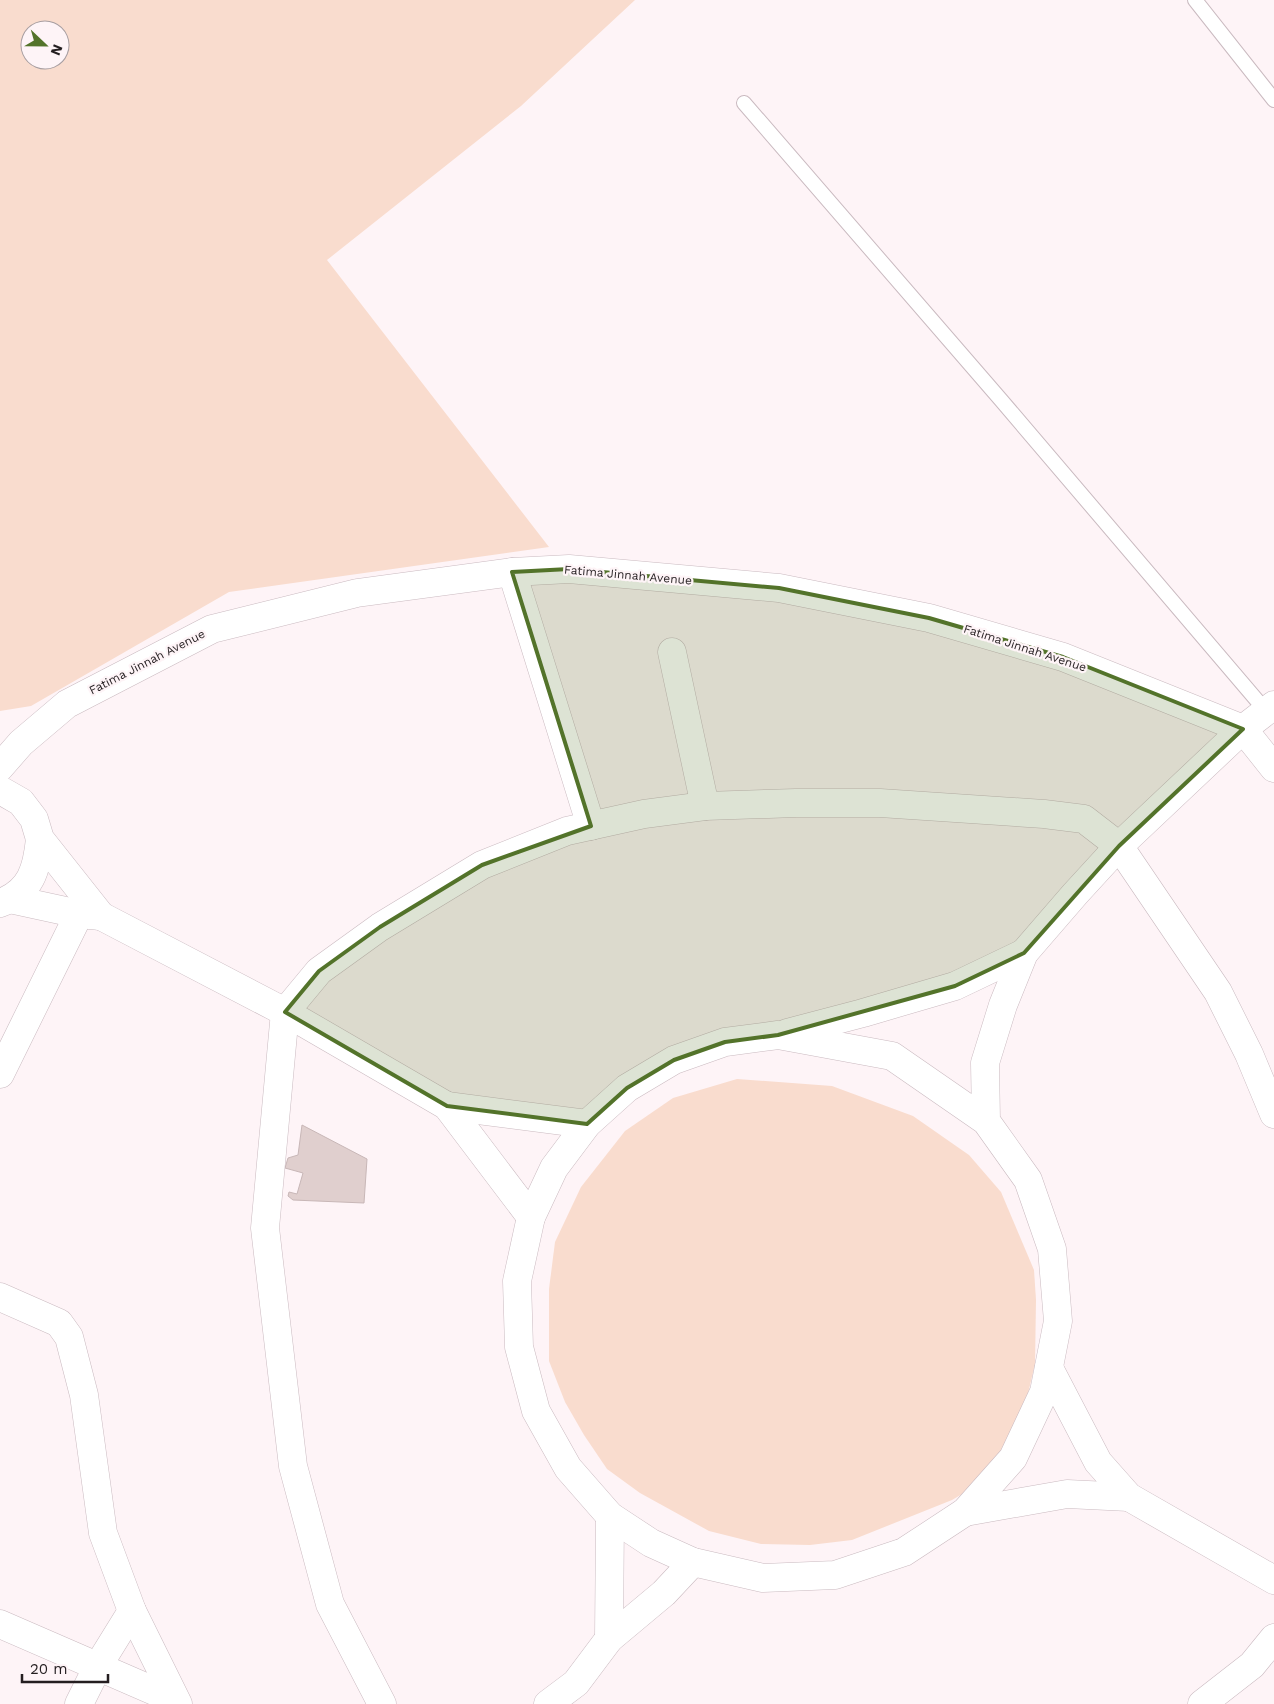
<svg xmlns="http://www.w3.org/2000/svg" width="1274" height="1704" viewBox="0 0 1274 1704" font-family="'Work Sans',sans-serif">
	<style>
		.green { fill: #f9dcce; fill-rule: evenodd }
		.building { fill: #e0cfce; stroke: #c8b7b7 }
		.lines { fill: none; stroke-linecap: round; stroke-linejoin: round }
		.lane-casing { stroke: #cabac0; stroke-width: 16 }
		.street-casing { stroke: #cabac0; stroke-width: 29 }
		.secondary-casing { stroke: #cabac0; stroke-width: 29 }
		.lane { stroke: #fff; stroke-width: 14 }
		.street { stroke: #fff; stroke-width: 28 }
		.secondary { stroke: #fff; stroke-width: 28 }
		.marked { fill: #53732a; fill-opacity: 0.2; stroke: #53732a; stroke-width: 4; stroke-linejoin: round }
		.labels { text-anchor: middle; stroke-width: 4.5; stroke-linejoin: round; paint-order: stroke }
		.street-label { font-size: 12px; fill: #241e20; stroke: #fef4f7 }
	</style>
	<rect width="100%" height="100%" fill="#fef4f7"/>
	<g class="green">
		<path d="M0,0H635L521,106L327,260L549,547L229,592L31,706L0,711ZM30,30H60V60H30Z"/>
		<polygon points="737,1079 832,1086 913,1116 969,1155 1001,1192 1034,1270 1036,1300 1035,1364 1015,1449 993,1476 952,1500 852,1540 810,1545 761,1544 709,1531 640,1493 607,1469 584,1435 565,1402 549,1361 549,1289 555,1242 581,1187 625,1131 673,1098"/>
	</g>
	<polygon class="building" points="302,1125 367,1159 364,1203 293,1200 288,1196 289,1192 297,1194 303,1173 285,1168 288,1158 298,1155"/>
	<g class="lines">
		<g class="lane-casing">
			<g id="lane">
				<polyline points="1195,0 1274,100"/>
				<polyline points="744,103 1001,400 1266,711"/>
			</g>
		</g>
		<g class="street-casing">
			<g id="street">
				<polyline points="512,572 591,826"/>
				<polyline points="672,652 705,806"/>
				<polyline points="1243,729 1274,768"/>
				<polyline points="0,1074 79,914"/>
				<polyline points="0,1297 59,1323 69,1337 84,1395 103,1533 132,1611 178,1704"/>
				<polyline points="0,1624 175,1700"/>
				<polyline points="609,1639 610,1516"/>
				<polyline points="79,1704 98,1666 132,1611"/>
				<polyline points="382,1704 330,1604 293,1466 265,1228 285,1012 319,971 380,927 482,865 567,831 644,814 705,806 796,803 880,803 1044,814 1084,819 1119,846 1218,992 1249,1054 1274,1114"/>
				<polyline points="548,1704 576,1683 609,1639 664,1593 693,1562"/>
				<polyline points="1202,1704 1252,1665 1274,1638"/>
			</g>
		</g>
		<g class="secondary-casing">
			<g id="secondary">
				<polyline points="0,767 21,743 67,704 212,629 357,593 512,572 569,569 779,588 929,618 1063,657 1243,729 1274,705"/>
				<polyline points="0,790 21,802 34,819 40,839 101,916 285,1012 447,1106 531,1217"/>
				<polyline points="10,899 79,914 101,916"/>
				<path d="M0,903C31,892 37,869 40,839"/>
				<polyline points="787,1033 863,1013 955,986 1024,953"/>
				<polyline points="447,1106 587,1124"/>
				<polyline points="986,1121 892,1056 778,1035 725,1042 674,1060 627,1088 587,1124 554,1168 531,1217 517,1281 519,1347 536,1411 568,1468 610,1516 651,1543 693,1562 763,1578 835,1575 904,1552 965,1512 1013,1458 1044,1392 1058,1321 1052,1249 1028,1180 986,1121 985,1063 1003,1005 1024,953 1075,894 1119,846 1243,729"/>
				<polyline points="1049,1368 1098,1462 1129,1497 1274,1580"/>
				<polyline points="965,1512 1067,1494 1129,1497"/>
			</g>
		</g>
		<use href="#lane" class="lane"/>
		<use href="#street" class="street"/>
		<use href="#secondary" class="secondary"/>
	</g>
	<path class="marked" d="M569,569L779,588L929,618L1063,657L1243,729L1119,846L1024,953L955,986L778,1035L725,1042L674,1060L627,1088L587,1124L447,1106L285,1012L319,971L380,927L482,865L591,826L512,572Z"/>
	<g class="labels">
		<g class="street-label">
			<text transform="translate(628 575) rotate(5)" y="4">Fatima Jinnah Avenue</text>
			<text transform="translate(1025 648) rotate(18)" y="4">Fatima Jinnah Avenue</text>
			<text transform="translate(147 662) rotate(-27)" y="4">Fatima Jinnah Avenue</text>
		</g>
	</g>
	<g transform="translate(45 45) rotate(112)"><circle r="24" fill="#fef4f7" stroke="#a79ea1"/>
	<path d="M0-4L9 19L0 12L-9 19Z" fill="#53732a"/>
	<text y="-8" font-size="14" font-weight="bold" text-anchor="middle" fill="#241e20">N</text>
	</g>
	<path d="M22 1674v8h86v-8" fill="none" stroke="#241e20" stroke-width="2.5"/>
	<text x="30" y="1674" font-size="15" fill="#241e20" stroke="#fef4f7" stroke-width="4" paint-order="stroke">20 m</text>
</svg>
